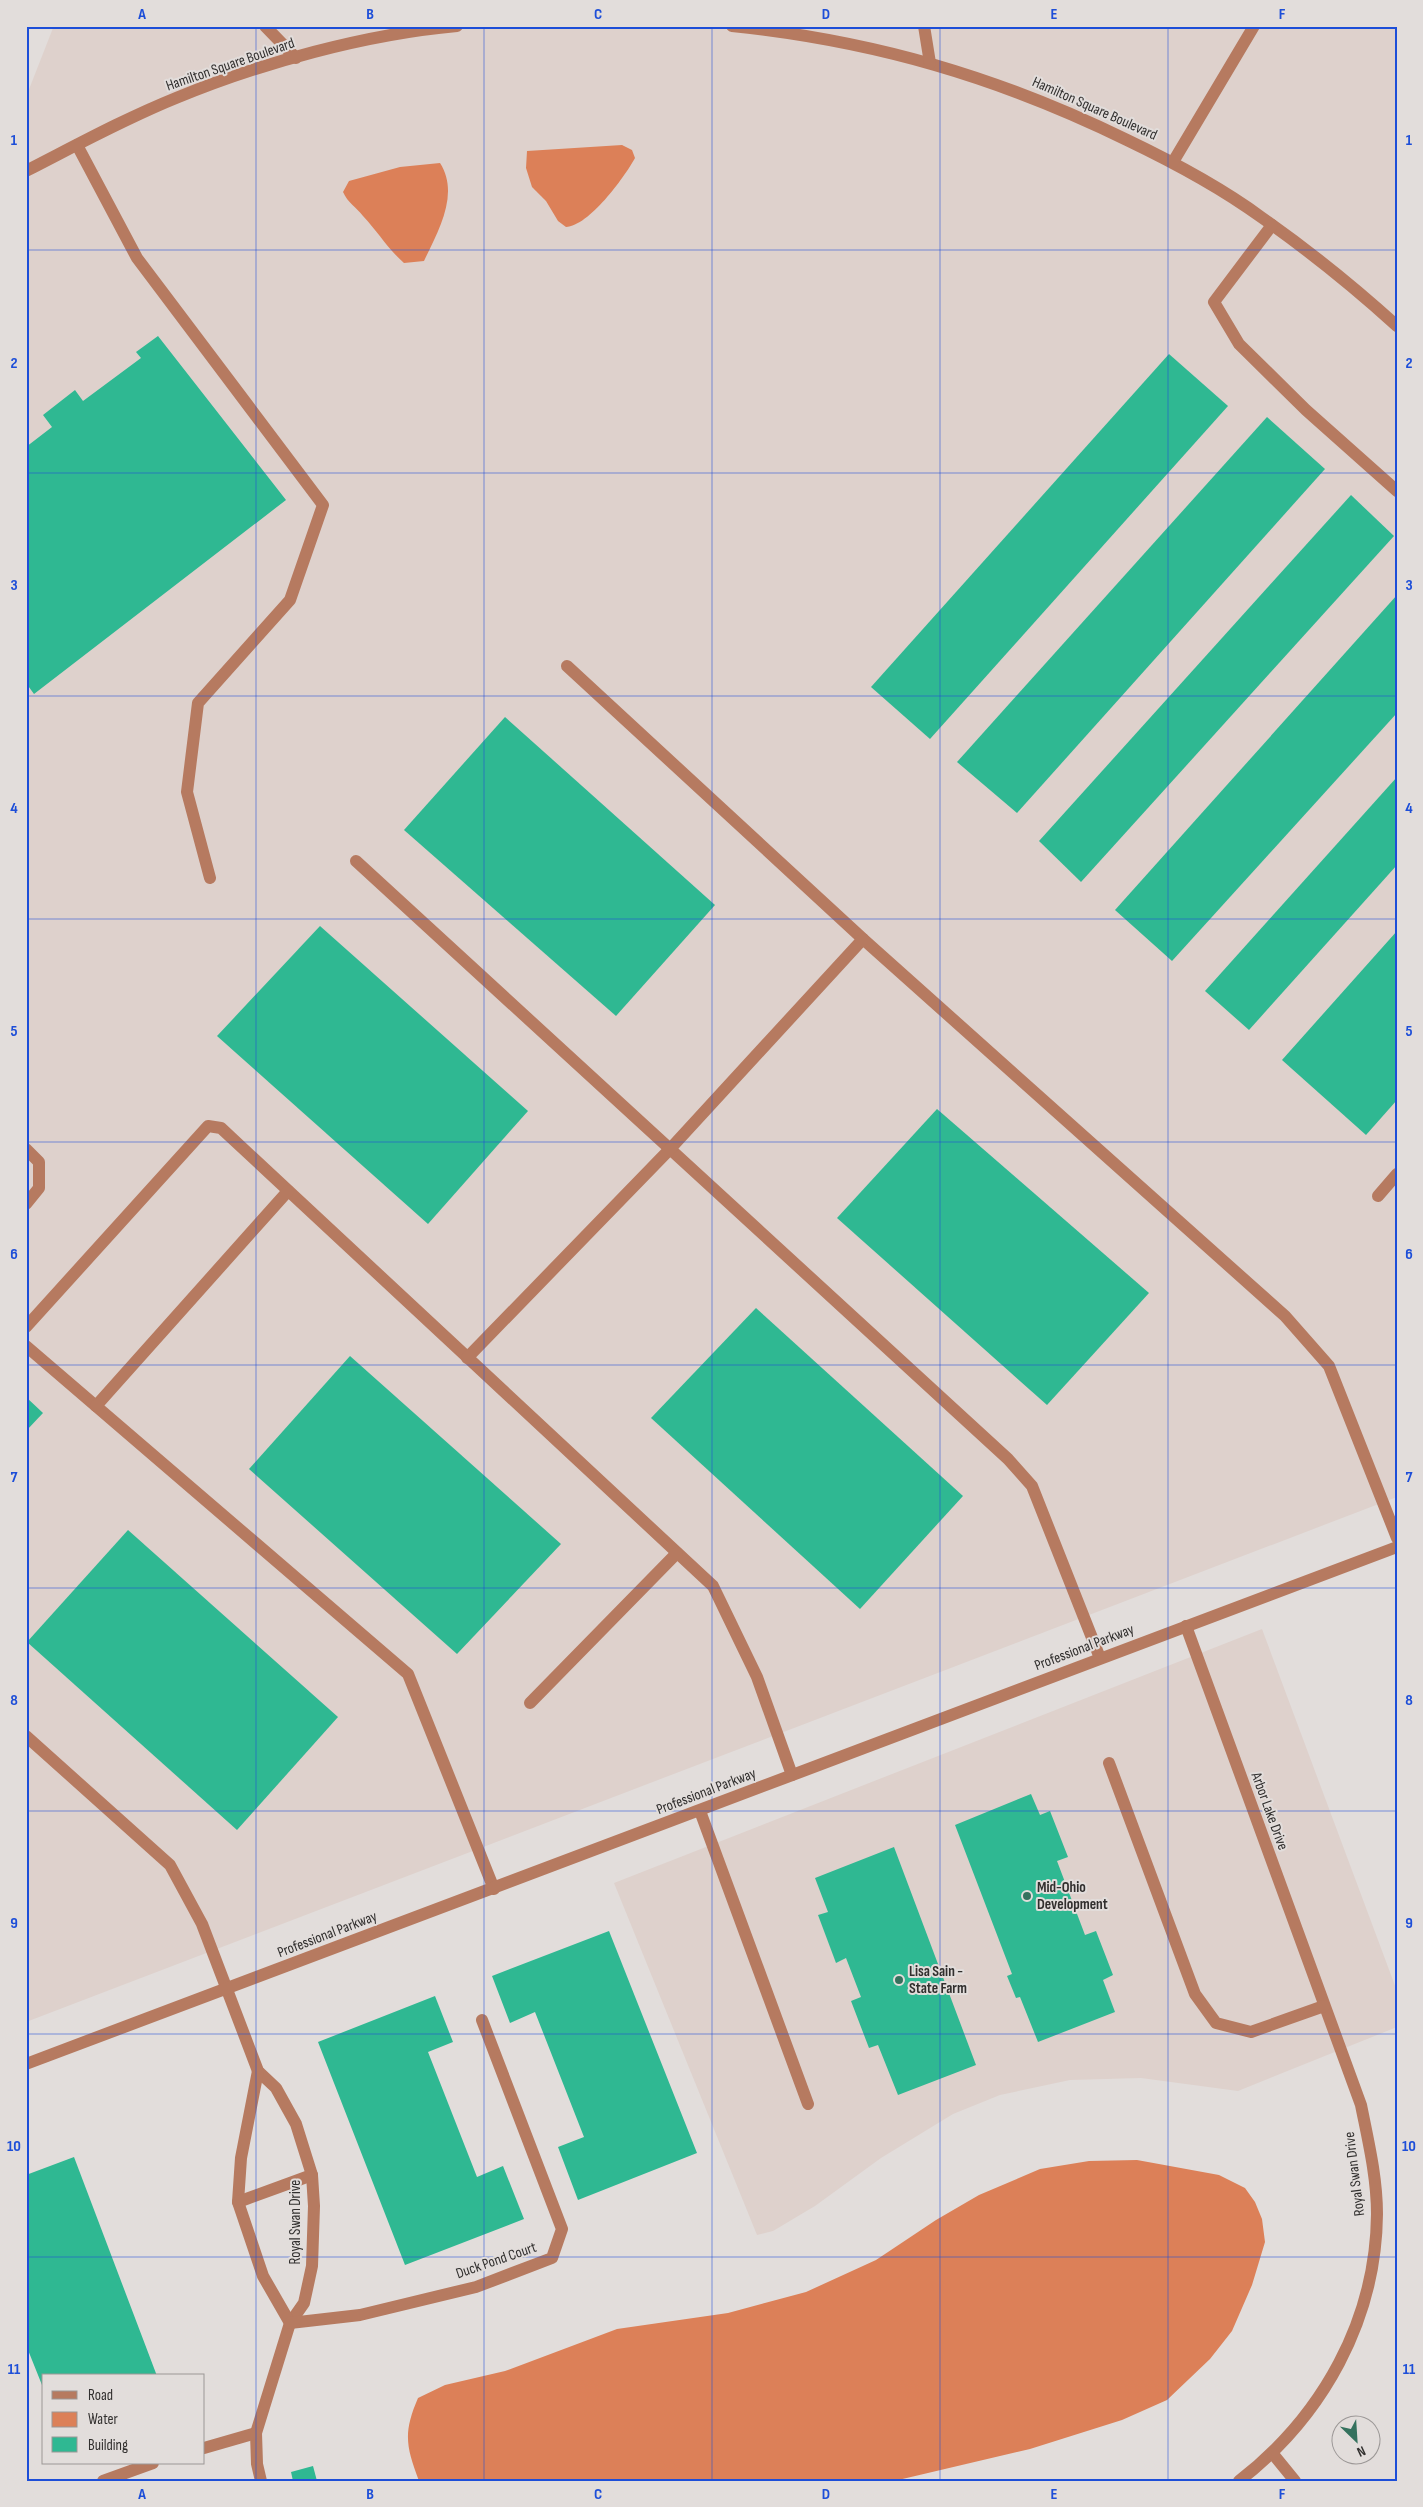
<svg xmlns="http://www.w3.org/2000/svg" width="1423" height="2507" viewBox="0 0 1423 2507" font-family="'Sofia Sans Condensed',sans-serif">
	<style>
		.built { fill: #ded1cc }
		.water { fill: #dc8058 }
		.building { fill: #2fb892 }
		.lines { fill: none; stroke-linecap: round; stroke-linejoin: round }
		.minor { stroke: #b67a60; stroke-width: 12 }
		.grid { fill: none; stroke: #1d4ed8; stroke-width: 1; stroke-opacity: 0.55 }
		.poi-dot { fill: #35725e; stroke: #e2dddb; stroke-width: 2 }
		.labels { text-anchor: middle; stroke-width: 4; stroke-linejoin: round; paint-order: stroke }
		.street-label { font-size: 15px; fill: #312f2e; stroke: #e2dddb }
		.poi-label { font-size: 15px; font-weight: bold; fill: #312f2e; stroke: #e2dddb; text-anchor: start }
		.neatline { fill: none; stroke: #1d4ed8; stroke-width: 2 }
		.grid-label { font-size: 16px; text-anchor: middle; font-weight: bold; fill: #1d4ed8 }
	</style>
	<rect width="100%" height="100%" fill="#e2dddb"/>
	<g class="built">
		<polygon points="51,26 1397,26 1397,1497 26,2022 26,97 53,28"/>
		<polygon points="1262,1629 1397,1991 1397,2027 1238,2091 1141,2078 1070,2080 1000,2095 953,2114 881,2158 815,2206 773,2231 757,2235 614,1883"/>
	</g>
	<g class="water">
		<path d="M622,145L632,150L635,158C624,178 589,226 566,227L558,221L546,201L532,187L526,168L527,151Z"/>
		<path d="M440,163C460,194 438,231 424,261L404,263C388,249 378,232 363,216C356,207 348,203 343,192L349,181L400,167Z"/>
		<path d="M1137,2160L1219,2175L1245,2188L1255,2202L1262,2219L1265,2242L1252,2285L1232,2331L1210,2359L1167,2400L1122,2420L1030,2449L894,2481H419C406,2446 403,2433 418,2398L445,2385L505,2371L617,2329L728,2313L806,2292L876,2260L936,2220L979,2195L1040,2169L1089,2161Z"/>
	</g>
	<g class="building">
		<polygon points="158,336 286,500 34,694 26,683 26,447 52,427 43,415 75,390 83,401 141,358 136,352"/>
		<polygon points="1169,354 1228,406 930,739 871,687"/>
		<polygon points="1267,417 1325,469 1017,813 957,762"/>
		<polygon points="1351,495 1394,536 1081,882 1039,841"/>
		<polygon points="1397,595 1397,713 1172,961 1115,910"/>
		<polygon points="505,717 715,905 616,1016 404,830"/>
		<polygon points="1397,777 1397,865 1249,1030 1205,991"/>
		<polygon points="320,926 528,1111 428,1224 217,1036"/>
		<polygon points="1397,931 1397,1100 1366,1135 1282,1060"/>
		<polygon points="937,1109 1149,1293 1047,1405 837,1218"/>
		<polygon points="756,1308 963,1496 860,1609 651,1418"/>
		<polygon points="350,1356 561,1544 457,1654 249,1469"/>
		<polygon points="26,1397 43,1413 26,1431"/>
		<polygon points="128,1530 338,1717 237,1830 27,1642"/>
		<polygon points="1031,1794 1040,1815 1050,1811 1068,1857 1057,1861 1085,1935 1096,1931 1113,1975 1103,1980 1115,2012 1038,2042 1020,1997 1016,1998 1007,1976 1012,1974 955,1825"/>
		<polygon points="894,1847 976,2065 898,2095 878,2045 869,2048 851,2001 861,1997 846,1958 836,1963 818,1915 828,1912 815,1878"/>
		<polygon points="609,1931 697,2153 578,2200 558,2147 584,2137 535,2012 510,2023 492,1976"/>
		<polygon points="435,1996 453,2042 428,2052 477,2177 503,2166 524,2219 405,2265 318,2042"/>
		<polygon points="74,2157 157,2376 44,2376 44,2390 26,2345 26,2175"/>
		<polygon points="313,2466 317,2481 293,2481 291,2472"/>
	</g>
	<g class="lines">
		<g class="minor">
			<polyline points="265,26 296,58"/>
			<path d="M732,26C875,41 998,77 1127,140C1173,162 1220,187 1261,217C1308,250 1354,287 1397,326"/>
			<polyline points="924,26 930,63"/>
			<polyline points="77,145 137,258 323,505 290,600 198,703 187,792 210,878"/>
			<polyline points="1173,162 1254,26"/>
			<path d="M26,171C75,146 124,119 176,98C260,63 367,34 457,26"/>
			<polyline points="1272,225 1214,302 1239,344 1306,410 1397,491"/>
			<polyline points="567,666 863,939"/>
			<polyline points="356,861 1008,1459 1032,1486 1100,1658"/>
			<polyline points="26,1149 39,1162 39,1188 26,1204"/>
			<polyline points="1378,1196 1397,1174"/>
			<polyline points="26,1327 208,1126 221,1128 713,1586 757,1677 792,1775"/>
			<polyline points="26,1346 408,1674 494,1889"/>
			<polyline points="467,1358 670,1149 863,939 1285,1316 1329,1366 1397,1538"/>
			<polyline points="96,1406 288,1191"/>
			<path d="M1186,1626L1361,2105C1368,2140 1377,2177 1377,2214C1376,2320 1323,2416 1239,2481"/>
			<polyline points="530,1703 677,1553"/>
			<polyline points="26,1736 170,1865 202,1924 258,2071 276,2088 296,2124 312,2175 314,2206 312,2266 304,2303 290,2323 256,2433 257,2464 261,2481"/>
			<polyline points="1109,1763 1195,1994 1216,2023 1251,2032 1324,2006"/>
			<polyline points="700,1811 808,2104"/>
			<polyline points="26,2064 1397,1547"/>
			<polyline points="258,2071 241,2158 238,2202 263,2276 290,2323"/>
			<polyline points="238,2202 312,2175"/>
			<polyline points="290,2323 360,2315 476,2287 552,2258 562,2229 482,2020"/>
			<polyline points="204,2448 256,2433"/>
			<polyline points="1273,2454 1295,2481"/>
			<polyline points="103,2481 153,2463"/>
		</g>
	</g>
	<path class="grid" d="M256,26V2481M484,26V2481M712,26V2481M940,26V2481M1168,26V2481M26,250H1397M26,473H1397M26,696H1397M26,919H1397M26,1142H1397M26,1365H1397M26,1588H1397M26,1811H1397M26,2034H1397M26,2257H1397"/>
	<g class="poi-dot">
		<circle cx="1027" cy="1896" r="5"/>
		<circle cx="899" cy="1980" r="5"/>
	</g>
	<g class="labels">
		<g class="street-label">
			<text transform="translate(230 64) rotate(-19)" y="5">Hamilton Square Boulevard</text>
			<text transform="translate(1095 108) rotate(24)" y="5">Hamilton Square Boulevard</text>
			<text transform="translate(1084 1647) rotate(-21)" y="5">Professional Parkway</text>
			<text transform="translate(706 1791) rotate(-21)" y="5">Professional Parkway</text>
			<text transform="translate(1270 1811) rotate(70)" y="5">Arbor Lake Drive</text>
			<text transform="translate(327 1934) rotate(-21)" y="5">Professional Parkway</text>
			<text transform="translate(1354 2174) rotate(-97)" y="5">Royal Swan Drive</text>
			<text transform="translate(295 2222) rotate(-90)" y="5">Royal Swan Drive</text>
			<text transform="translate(496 2260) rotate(-19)" y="5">Duck Pond Court</text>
		</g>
		<g class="poi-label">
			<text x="1037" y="1892">Mid-Ohio<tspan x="1037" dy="17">Development</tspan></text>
			<text x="909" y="1976">Lisa Sain -<tspan x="909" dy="17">State Farm</tspan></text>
		</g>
	</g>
	<rect width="1423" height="2507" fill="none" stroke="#e2dddb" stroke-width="55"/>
	<rect x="42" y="2374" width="162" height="90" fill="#e2dddb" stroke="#9b9796"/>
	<rect x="52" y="2391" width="25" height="8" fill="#b67a60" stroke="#9b9796"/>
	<text x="88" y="2400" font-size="15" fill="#312f2e">Road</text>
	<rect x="52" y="2412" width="25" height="15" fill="#dc8058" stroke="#9b9796"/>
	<text x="88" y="2424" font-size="15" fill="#312f2e">Water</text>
	<rect x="52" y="2437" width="25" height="15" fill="#2fb892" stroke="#9b9796"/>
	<text x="88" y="2450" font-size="15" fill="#312f2e">Building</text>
	<g transform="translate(1356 2440) rotate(155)"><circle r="24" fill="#e2dddb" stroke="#9b9796"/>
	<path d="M0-4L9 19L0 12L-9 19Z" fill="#35725e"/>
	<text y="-8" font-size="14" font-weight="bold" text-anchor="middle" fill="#312f2e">N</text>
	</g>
	<rect x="28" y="28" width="1368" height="2452" class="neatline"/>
	<g class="grid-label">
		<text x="142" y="19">A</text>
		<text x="370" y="19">B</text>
		<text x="598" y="19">C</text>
		<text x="826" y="19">D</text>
		<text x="1054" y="19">E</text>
		<text x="1282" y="19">F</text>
		<text x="14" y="145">1</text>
		<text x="1409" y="145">1</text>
		<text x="14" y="368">2</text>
		<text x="1409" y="368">2</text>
		<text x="14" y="590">3</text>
		<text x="1409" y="590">3</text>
		<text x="14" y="813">4</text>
		<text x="1409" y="813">4</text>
		<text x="14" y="1036">5</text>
		<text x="1409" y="1036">5</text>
		<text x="14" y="1259">6</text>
		<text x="1409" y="1259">6</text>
		<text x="14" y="1482">7</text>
		<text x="1409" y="1482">7</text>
		<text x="14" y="1705">8</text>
		<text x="1409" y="1705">8</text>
		<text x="14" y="1928">9</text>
		<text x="1409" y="1928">9</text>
		<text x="14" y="2151">10</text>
		<text x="1409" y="2151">10</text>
		<text x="14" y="2374">11</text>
		<text x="1409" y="2374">11</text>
		<text x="142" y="2499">A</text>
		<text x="370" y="2499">B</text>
		<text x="598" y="2499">C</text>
		<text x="826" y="2499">D</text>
		<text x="1054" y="2499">E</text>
		<text x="1282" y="2499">F</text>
	</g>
</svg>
